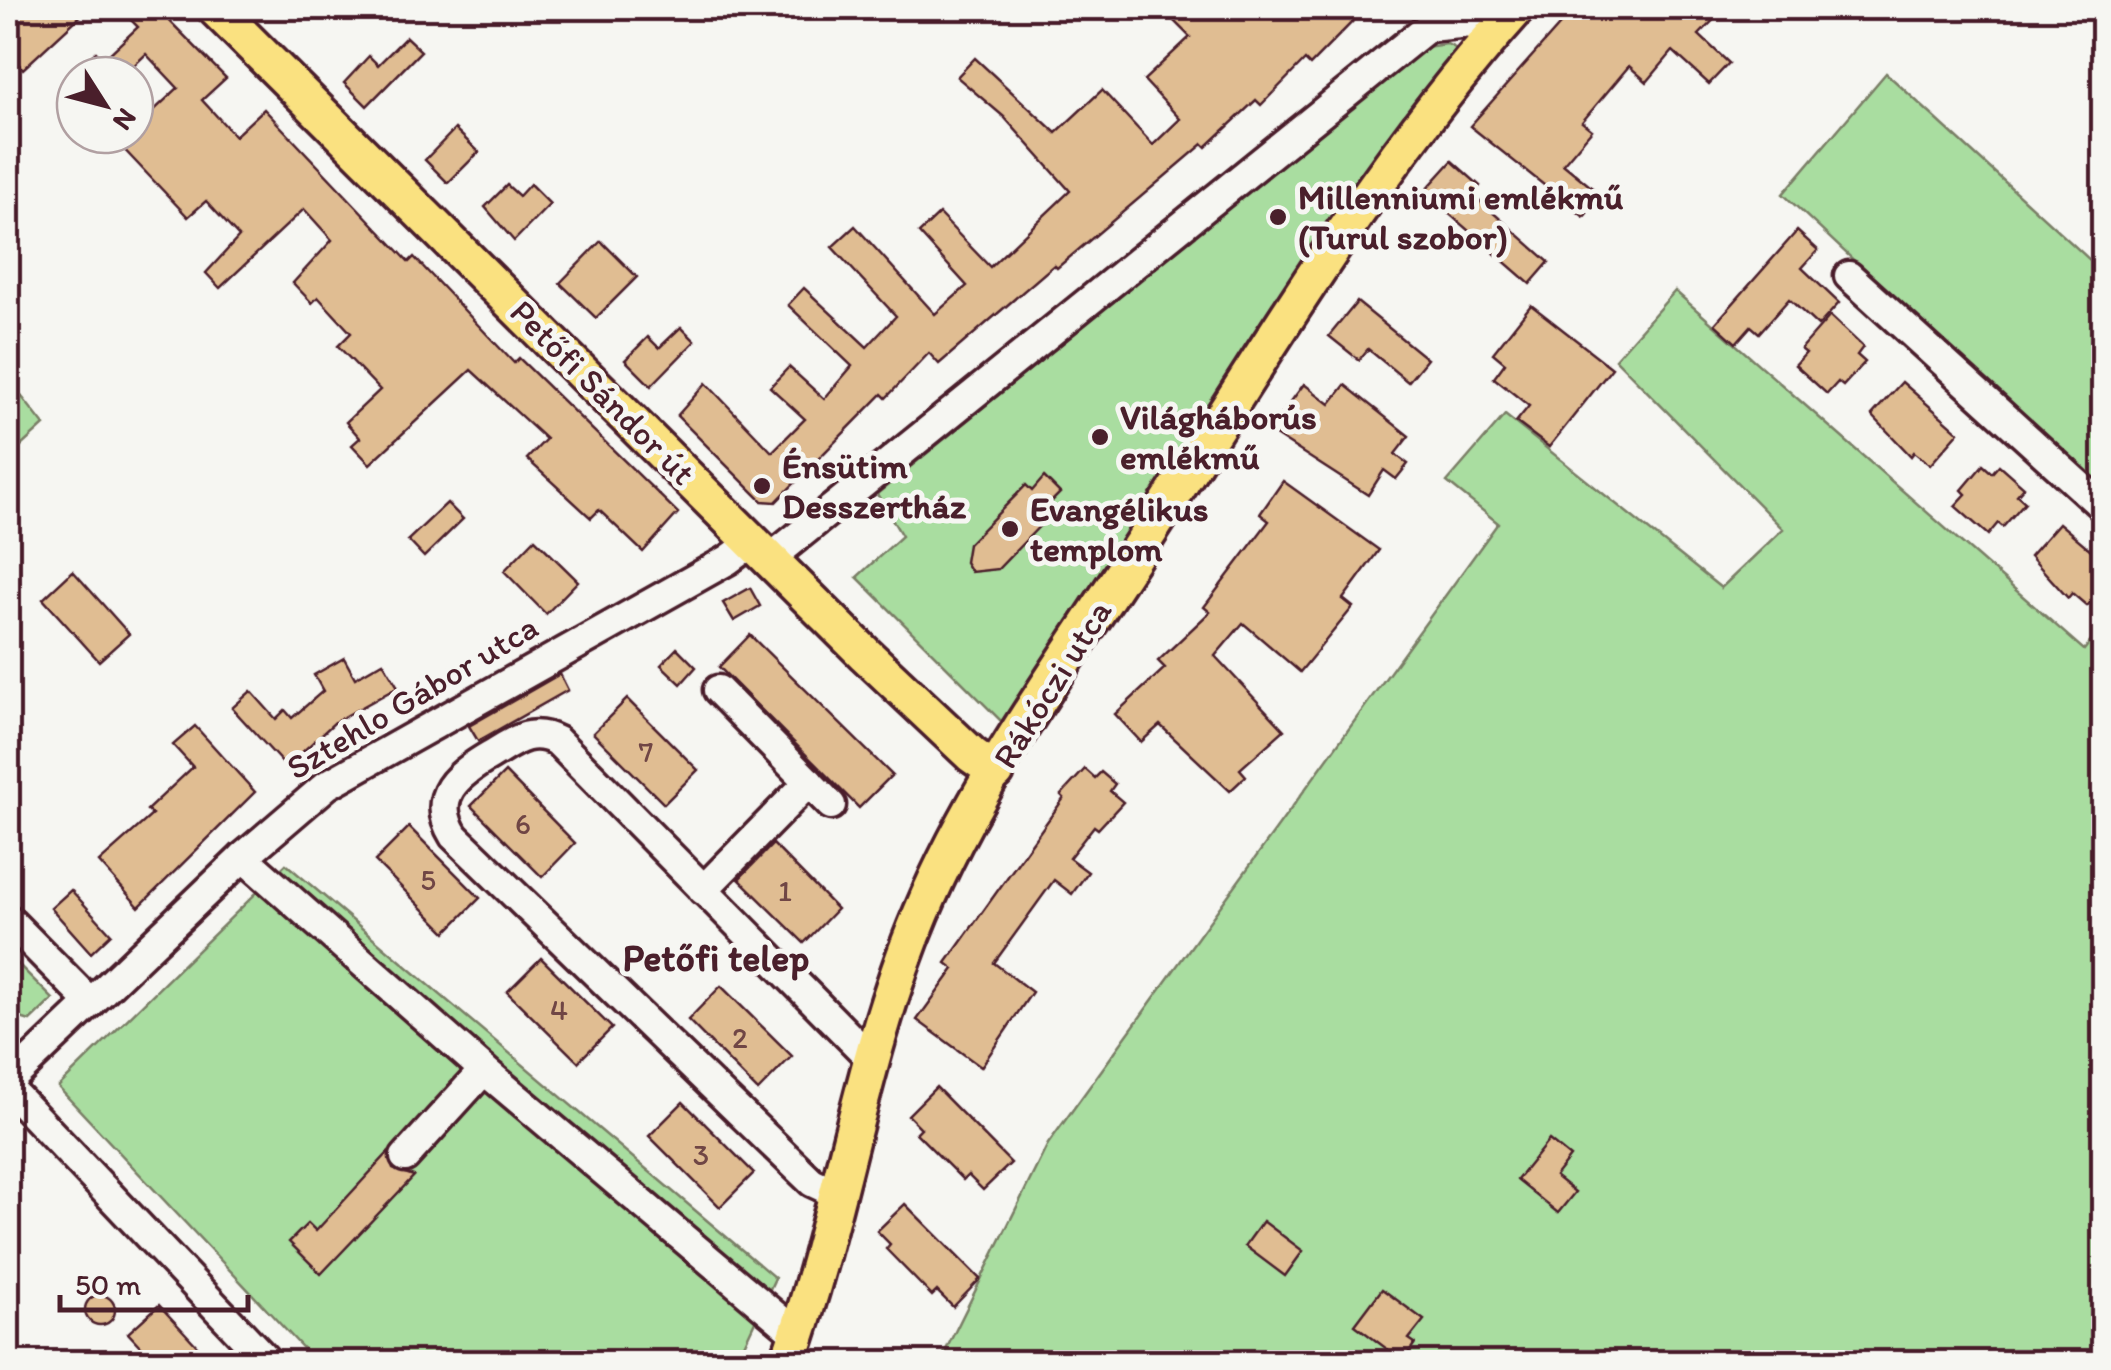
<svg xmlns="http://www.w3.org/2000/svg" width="2111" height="1370" viewBox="0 0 2111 1370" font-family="Itim,sans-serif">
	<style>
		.green { fill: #a9dda0; stroke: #7a7e66; stroke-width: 2.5 }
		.building { fill: #e0bd92; stroke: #4a1f2b; stroke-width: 2.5 }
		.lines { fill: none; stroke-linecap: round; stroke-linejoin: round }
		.minor-casing { stroke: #4a1f2b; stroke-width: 35 }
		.major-casing { stroke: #4a1f2b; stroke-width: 42 }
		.minor { stroke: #f6f6f2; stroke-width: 28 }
		.major { stroke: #fae180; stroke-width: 35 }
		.poi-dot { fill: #4a1f2b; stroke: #f6f6f2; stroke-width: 4 }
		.labels { text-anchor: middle; stroke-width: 10; stroke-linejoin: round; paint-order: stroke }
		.number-label { font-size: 30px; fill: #704645 }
		.poi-label { font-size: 35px; font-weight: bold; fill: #4a1f2b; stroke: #f6f6f2; text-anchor: start }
		.street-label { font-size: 35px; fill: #4a1f2b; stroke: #f6f6f2 }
		.neighbourhood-label { font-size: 38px; font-weight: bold; fill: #4a1f2b; stroke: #f6f6f2 }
	</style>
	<rect width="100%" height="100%" fill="#f6f6f2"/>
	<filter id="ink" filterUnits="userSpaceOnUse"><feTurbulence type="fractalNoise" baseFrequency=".01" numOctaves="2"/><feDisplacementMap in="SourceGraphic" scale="20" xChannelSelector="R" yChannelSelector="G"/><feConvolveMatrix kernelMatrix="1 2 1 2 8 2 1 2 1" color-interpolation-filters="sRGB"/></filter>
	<g filter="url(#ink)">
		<g class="green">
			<polygon points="1447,44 1459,50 1371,163 1003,723 857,577 902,536 877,494 1425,47"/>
			<polygon points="1886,73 2103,272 2103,494 1783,194"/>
			<polygon points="1675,291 2084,650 2103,626 2103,1362 940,1362 1048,1144 1498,523 1447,482 1505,415 1721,588 1783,529 1615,359"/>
			<polygon points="8,379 44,425 8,458"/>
			<polygon points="286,864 775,1278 736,1362 314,1360 58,1087"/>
			<polygon points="8,954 53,999 30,1021 8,1014"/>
		</g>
		<g class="building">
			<polygon points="8,8 89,8 23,69 8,52"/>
			<polygon points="144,8 157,8 226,78 202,100 235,136 264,109 409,262 414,257 514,363 519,358 678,513 643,552 599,510 591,518 527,459 546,439 471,370 370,464 352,445 360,438 346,422 380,390 338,346 351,333 318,297 312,303 293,283 332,240 304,209 220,288 206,273 239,237 206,201 188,217 118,143 135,135 135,128 178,88 146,54 124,75 70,75 96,52 103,60 138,27 131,20"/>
			<polygon points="1161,8 1291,8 1303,19 1314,8 1366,8 1310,65 1305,60 1261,105 1256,100 1206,147 1203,144 1057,268 1054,265 939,364 929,353 886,398 882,394 776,502 762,501 677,416 706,383 772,452 805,419 770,387 789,367 824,399 852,366 788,305 804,288 867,347 896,316 832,247 855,226 935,314 967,286 919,233 939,214 990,267 1070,191 1004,117 957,77 975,58 1056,133 1102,90 1153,145 1180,119 1144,80 1190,37"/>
			<polygon points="1575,8 1725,8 1699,35 1729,63 1709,84 1673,51 1647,82 1629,66 1582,122 1592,130 1563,164 1601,195 1584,217 1470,126"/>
			<polygon points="406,37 421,51 367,106 344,83 369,56 378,65"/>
			<polygon points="455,129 479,152 448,183 425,160"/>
			<polygon points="1452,161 1480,186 1473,195 1549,262 1530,284 1424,192"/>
			<polygon points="530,184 550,204 514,241 485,207 507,185 519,196"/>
			<polygon points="1797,231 1818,250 1802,268 1839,303 1818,326 1789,299 1759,333 1751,326 1736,343 1715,324"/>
			<polygon points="601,241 637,277 596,318 560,283"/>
			<polygon points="1357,302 1427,359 1408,382 1368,349 1359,360 1329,336"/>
			<polygon points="1531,305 1612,368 1549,447 1516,422 1529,406 1494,378 1505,363 1493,353"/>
			<polygon points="1830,316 1863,347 1857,355 1865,362 1843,386 1838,382 1827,394 1795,365 1806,353 1801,349"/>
			<polygon points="681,327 695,341 651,386 625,360 648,337 659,348"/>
			<polygon points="1902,382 1959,432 1930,465 1914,452 1911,456 1872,415"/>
			<polygon points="1304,384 1330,404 1345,385 1409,436 1395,454 1408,464 1396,479 1384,470 1368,495 1269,431"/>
			<polygon points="1983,465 1992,473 1999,465 2024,487 2017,495 2025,502 2003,527 1998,523 1988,535 1955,506 1966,494 1962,490"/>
			<polygon points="1044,477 1060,493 1047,506 1053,512 998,569 971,572 965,562 968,544 1026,485 1032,491"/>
			<polygon points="1283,481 1379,550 1343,599 1353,607 1300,672 1243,623 1215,656 1284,730 1240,769 1246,776 1230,791 1160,725 1141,742 1115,714 1165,668 1158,661 1210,612 1204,607 1269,521 1260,514"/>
			<polygon points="447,503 463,519 424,557 408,540"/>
			<polygon points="2059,523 2104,561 2104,588 2087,606 2072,593 2068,598 2030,556"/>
			<polygon points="535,539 578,581 546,614 504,571"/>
			<polygon points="73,571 129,634 99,661 43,599"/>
			<polygon points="750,588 760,606 734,621 723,603"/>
			<polygon points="750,635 892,775 859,808 719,667"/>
			<polygon points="677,648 696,667 681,684 661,665"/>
			<polygon points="344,658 355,678 383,662 398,687 335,722 286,767 232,708 251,691 276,719 285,710 292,718 323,691 314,675"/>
			<polygon points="560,674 568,690 478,741 469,726"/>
			<polygon points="627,699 698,770 664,804 593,733"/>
			<polygon points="195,726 255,792 139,907 99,862 152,815 147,810 193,767 173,745"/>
			<polygon points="1085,769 1095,778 1101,772 1115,784 1110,791 1123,802 1098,829 1094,826 1069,858 1088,872 1072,894 1054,880 994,963 1032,992 981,1067 917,1020 954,969 946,963 1064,798 1061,795"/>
			<polygon points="505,772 575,843 542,877 471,806"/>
			<polygon points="409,827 480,898 446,932 375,861"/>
			<polygon points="773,844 837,909 804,943 739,879"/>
			<polygon points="71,890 111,934 91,953 51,908"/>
			<polygon points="541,958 612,1028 578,1062 507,992"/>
			<polygon points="721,986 792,1056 758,1091 688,1020"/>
			<polygon points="936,1087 1011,1163 983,1190 968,1175 963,1180 916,1133 921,1128 908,1115"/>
			<polygon points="683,1102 754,1173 720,1207 649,1136"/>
			<polygon points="1549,1140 1570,1157 1555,1176 1575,1192 1558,1213 1517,1180"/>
			<polygon points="388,1153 393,1169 414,1176 321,1274 289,1242 308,1223 316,1231"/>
			<polygon points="905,1204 980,1279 953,1307 937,1291 932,1296 886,1249 890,1244 877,1231"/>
			<polygon points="1263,1221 1303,1251 1285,1276 1245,1246"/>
			<polygon points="1382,1289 1424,1320 1409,1339 1415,1343 1403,1361 1355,1325"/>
			<circle cx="100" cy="1310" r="15"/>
			<polygon points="159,1305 212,1362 155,1362 128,1333"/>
		</g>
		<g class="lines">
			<g class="minor-casing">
				<g id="minor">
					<polyline points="1849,276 2104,508"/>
					<polyline points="771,558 1428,27 1471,23 1498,29"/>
					<polyline points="718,690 831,805"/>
					<polyline points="243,857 484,1070 798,1335"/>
					<polyline points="703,890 809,782"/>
					<polyline points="8,919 91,1003"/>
					<polyline points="8,1082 243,857 327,785 728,560 754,541"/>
					<polyline points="8,1088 268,1362"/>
					<polyline points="405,1157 484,1070"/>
					<path d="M840,1195L812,1182L454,836C429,796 458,774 491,755C514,741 531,727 557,741L870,1058"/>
				</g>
			</g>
			<g class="major-casing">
				<g id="major">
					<polyline points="215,8 865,654 972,755 996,772"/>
					<path d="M788,1362C841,1215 860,1058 921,914C976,782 1064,664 1141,545C1259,363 1371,170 1517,8"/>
				</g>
			</g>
			<use href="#minor" class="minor"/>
			<use href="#major" class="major"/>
		</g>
	</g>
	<g class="poi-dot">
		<circle cx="1278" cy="217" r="10"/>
		<circle cx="1100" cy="437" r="10"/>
		<circle cx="762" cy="486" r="10"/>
		<circle cx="1010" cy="529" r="10"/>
	</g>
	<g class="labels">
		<g class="number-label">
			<text x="646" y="762">7</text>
			<text x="523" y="834">6</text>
			<text x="428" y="890">5</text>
			<text x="785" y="901">1</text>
			<text x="559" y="1020">4</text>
			<text x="740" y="1048">2</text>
			<text x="701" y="1165">3</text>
		</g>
		<g class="poi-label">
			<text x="1298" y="209">Millenniumi emlékmű<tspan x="1298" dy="40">(Turul szobor)</tspan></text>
			<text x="1120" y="429">Világháborús<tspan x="1120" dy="40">emlékmű</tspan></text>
			<text x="782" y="478">Énsütim<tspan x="782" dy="40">Desszertház</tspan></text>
			<text x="1030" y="521">Evangélikus<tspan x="1030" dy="40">templom</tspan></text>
		</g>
		<g class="street-label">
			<text transform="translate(603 392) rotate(45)" y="12">Petőfi Sándor út</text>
			<text transform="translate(1052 684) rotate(-58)" y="12">Rákóczi utca</text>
			<text transform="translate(412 697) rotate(-31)" y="12">Sztehlo Gábor utca</text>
		</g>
		<g class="neighbourhood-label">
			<text x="716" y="971">Petőfi telep</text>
		</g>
	</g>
	<rect width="2111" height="1370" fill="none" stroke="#f6f6f2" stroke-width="40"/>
	<rect x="20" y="20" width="2071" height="1330" fill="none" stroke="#4a1f2b" stroke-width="4" filter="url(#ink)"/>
	<g transform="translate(105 105) rotate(126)"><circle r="48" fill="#f6f6f2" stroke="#b1a0a2" stroke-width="2.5"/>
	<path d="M0-8L18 38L0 25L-18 38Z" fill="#4a1f2b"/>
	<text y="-15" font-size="28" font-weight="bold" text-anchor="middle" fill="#4a1f2b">N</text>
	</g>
	<path d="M60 1295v15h188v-15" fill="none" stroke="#4a1f2b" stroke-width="5"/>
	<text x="75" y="1295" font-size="30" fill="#4a1f2b" stroke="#f6f6f2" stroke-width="8" paint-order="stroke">50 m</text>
</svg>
